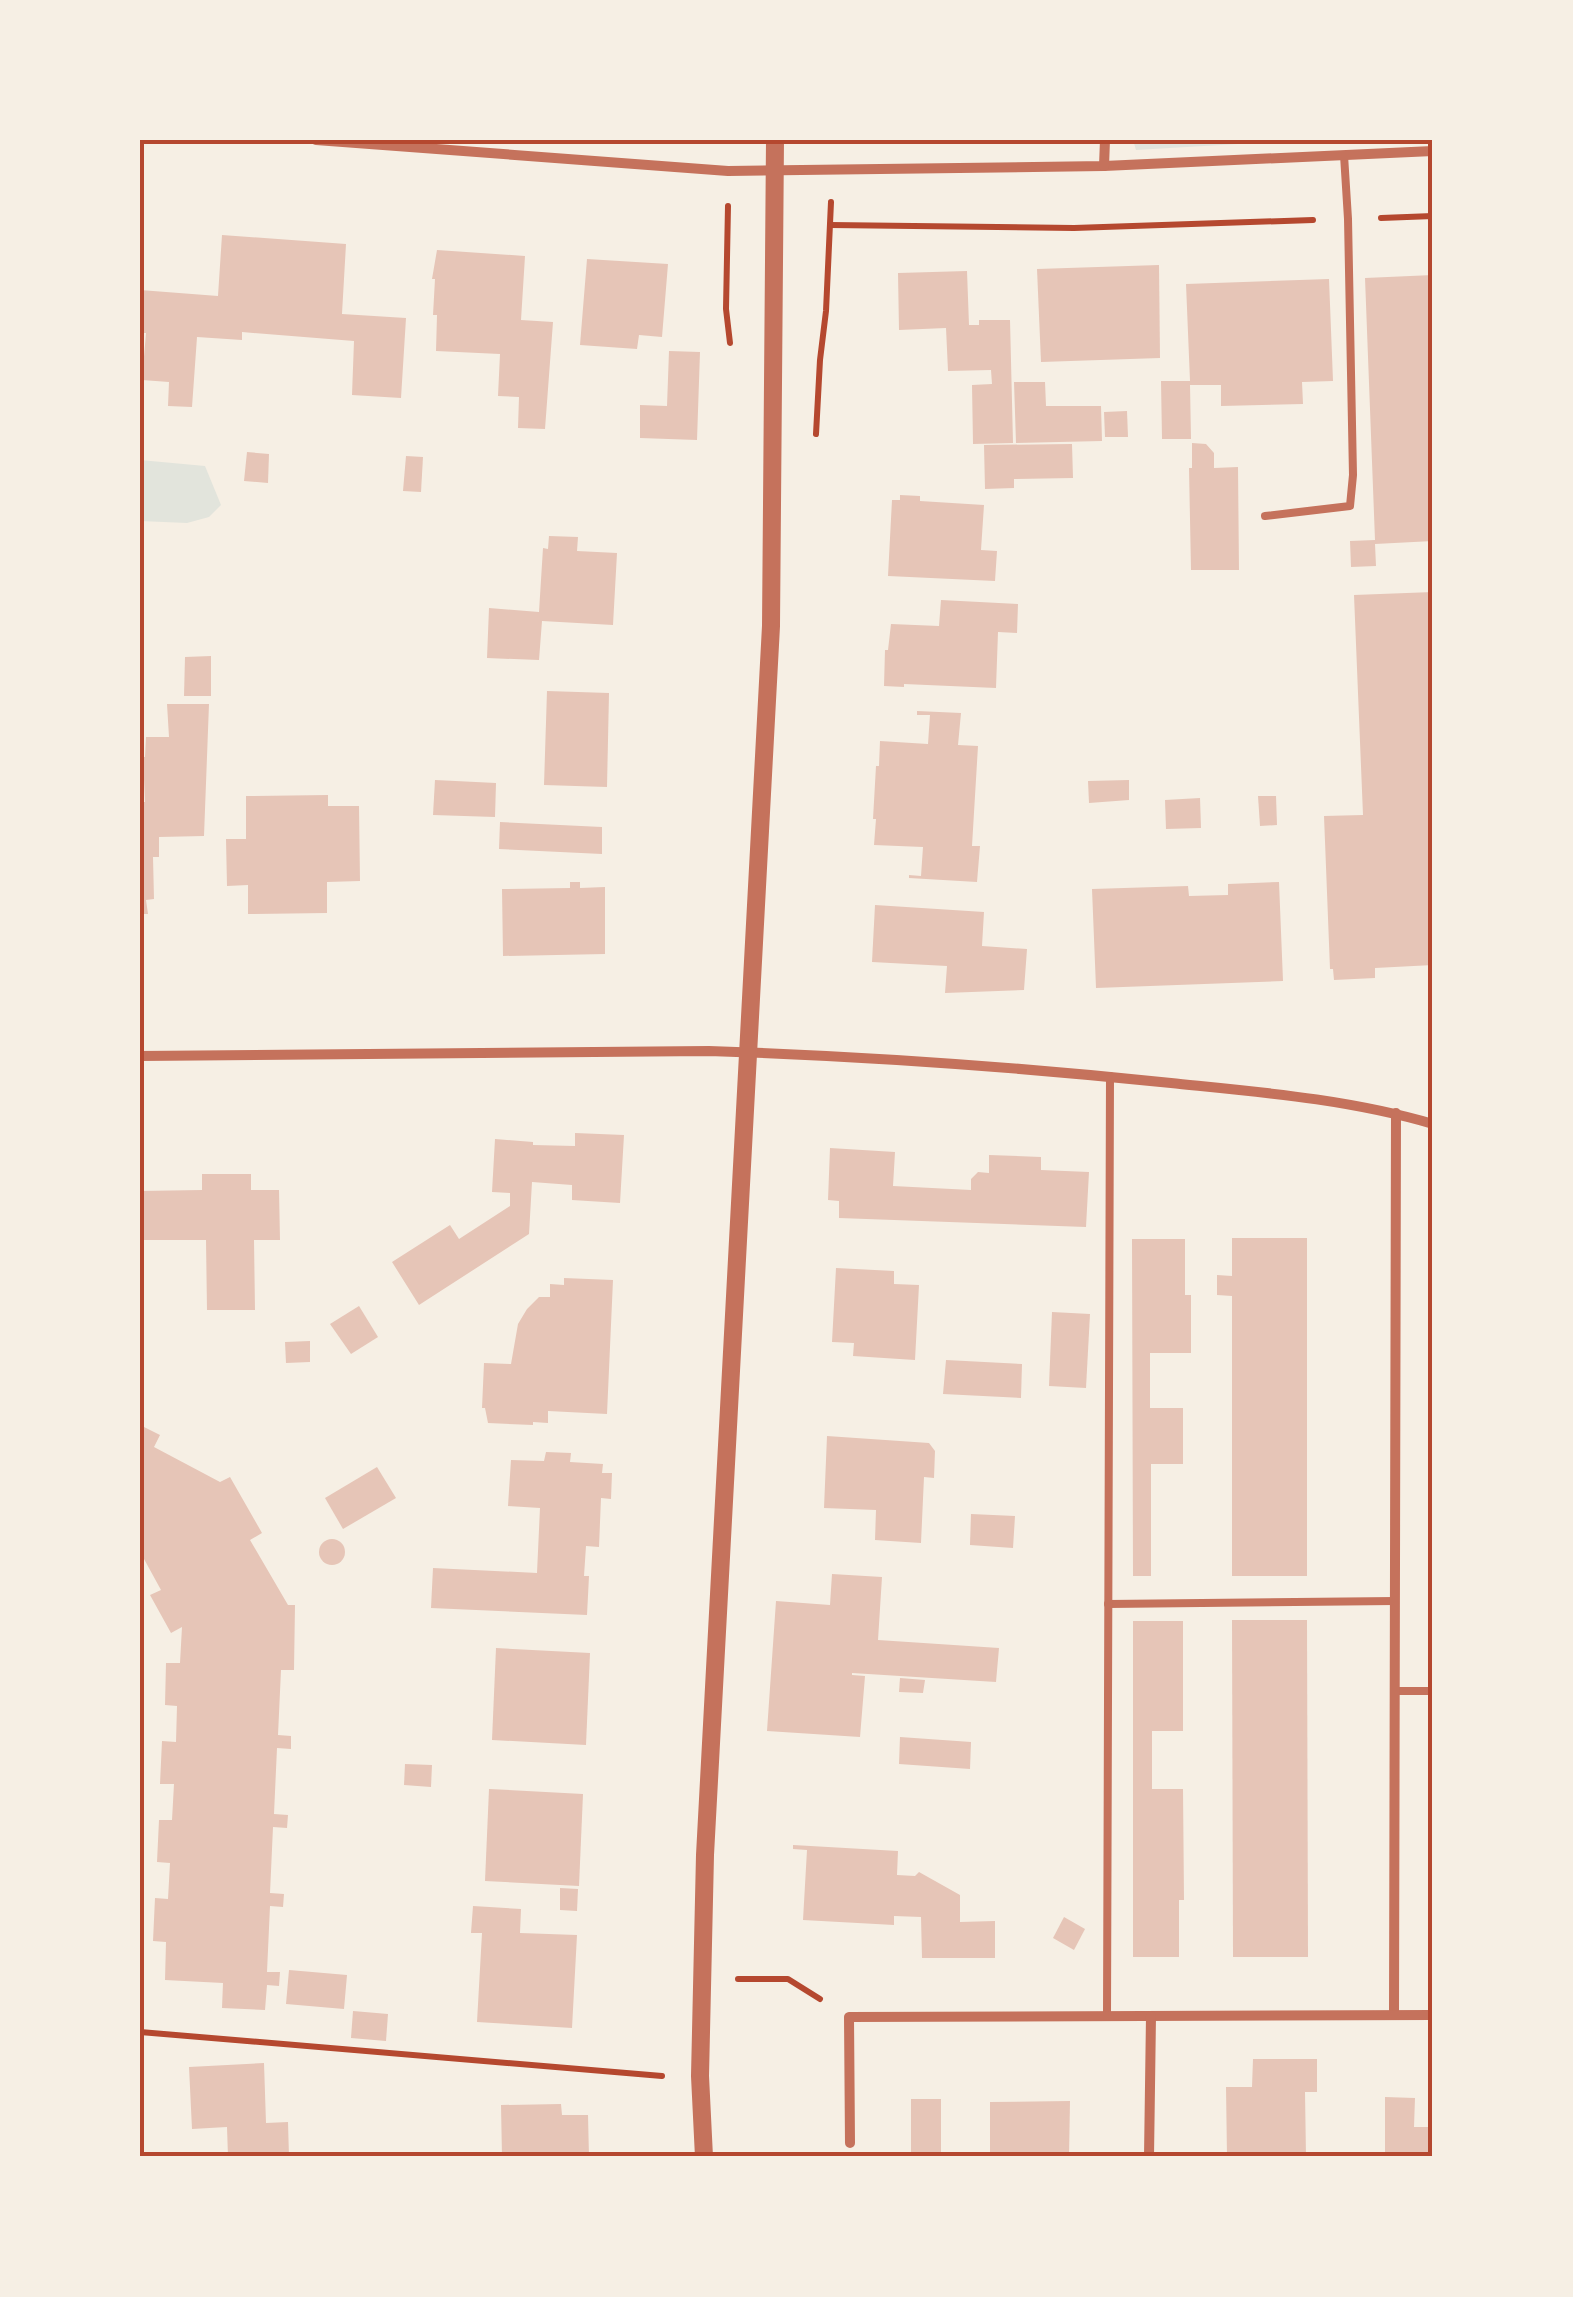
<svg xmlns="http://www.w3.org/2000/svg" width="1573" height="2297" viewBox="0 0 1573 2297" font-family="Lora,serif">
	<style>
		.green { fill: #e2e4dc }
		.building { fill: #e6c5b7 }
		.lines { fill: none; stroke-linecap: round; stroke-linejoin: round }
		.path { stroke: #b5482f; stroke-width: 6 }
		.service { stroke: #c5725c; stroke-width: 8 }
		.minor { stroke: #c5725c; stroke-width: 10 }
		.tertiary { stroke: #c5725c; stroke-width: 18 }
		.neatline { fill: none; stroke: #b5482f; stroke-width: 4 }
	</style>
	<rect width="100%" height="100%" fill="#f6efe4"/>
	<g class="green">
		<polygon points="1133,140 1305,140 1136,150"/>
		<polygon points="140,460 205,466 221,505 209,517 187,523 140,521"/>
	</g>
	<g class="building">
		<polygon points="222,235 346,244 342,314 406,318 401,398 352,395 354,341 242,332 242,340 197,337 192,407 168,406 169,382 142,380 146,333 140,333 140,290 218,296"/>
		<polygon points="437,250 525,256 521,320 553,322 545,429 518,428 519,397 498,396 500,354 436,351 437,315 433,315 435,279 432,279"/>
		<polygon points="587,259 668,264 662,337 639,335 637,349 580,345"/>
		<polygon points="1159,265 1160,358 1041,362 1037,269"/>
		<polygon points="967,271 969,325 979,325 979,320 1010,320 1013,443 973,444 972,385 992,384 991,370 948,371 946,328 899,330 898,273"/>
		<polygon points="1433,275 1433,541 1375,544 1376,566 1351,567 1350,541 1375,540 1365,278"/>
		<polygon points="1329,279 1333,381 1302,382 1303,404 1221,406 1221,385 1190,385 1191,439 1162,439 1161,381 1190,381 1186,284"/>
		<polygon points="669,351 700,352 697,440 640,438 640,405 667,406"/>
		<polygon points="1014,382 1045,382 1046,406 1101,406 1102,441 1016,443"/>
		<polygon points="1127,411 1128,437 1105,437 1104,412"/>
		<polygon points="1192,443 1206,444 1214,453 1214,468 1238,467 1239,570 1191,570 1189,468 1192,468"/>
		<polygon points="1072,444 1073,478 1014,479 1014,488 985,489 984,445"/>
		<polygon points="247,452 269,454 268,483 244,481"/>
		<polygon points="406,456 423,457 421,492 403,491"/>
		<polygon points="900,495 920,496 920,501 984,505 981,550 997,551 995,581 888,576 892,500 900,500"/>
		<polygon points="549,536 578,537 577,551 617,553 613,625 542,621 539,660 487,658 489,608 539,612 543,548 548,549"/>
		<polygon points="1433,592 1433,965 1375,968 1375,978 1334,980 1333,969 1330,969 1324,816 1363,815 1354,595"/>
		<polygon points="941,600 1018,604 1017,633 998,632 996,688 904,684 904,687 884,686 885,650 888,650 891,624 939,626"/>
		<polygon points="211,656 211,696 184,696 185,657"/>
		<polygon points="547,691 609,693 607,787 544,785"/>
		<polygon points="167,704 209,704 204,836 159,837 159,857 153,857 154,899 146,900 148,914 140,914 140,802 145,802 143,757 145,757 146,737 169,737"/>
		<polygon points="917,711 961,713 958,745 978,746 972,846 980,846 977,882 909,878 909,875 921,876 923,847 874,845 876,819 873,819 876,766 879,766 880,741 928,744 930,715 917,715"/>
		<polygon points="435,780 496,783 495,817 433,815"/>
		<polygon points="1129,780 1129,800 1089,803 1088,781"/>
		<polygon points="328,795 328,806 359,806 360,881 327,882 327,913 248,914 248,885 227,886 226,839 246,839 246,796"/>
		<polygon points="1258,796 1276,796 1277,825 1260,826"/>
		<polygon points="1200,798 1201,828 1166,829 1165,800"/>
		<polygon points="500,822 602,827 602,854 499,849"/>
		<polygon points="570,882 580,882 580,888 605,887 605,954 503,956 502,889 570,888"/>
		<polygon points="1279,882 1283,981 1096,988 1092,889 1188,886 1189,896 1228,895 1228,884"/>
		<polygon points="875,905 984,912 982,946 1027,949 1024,990 945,993 947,966 872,962"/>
		<polygon points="575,1133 624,1135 620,1203 572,1200 572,1185 532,1182 529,1234 419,1305 392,1262 450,1225 459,1239 510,1206 510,1193 492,1192 495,1139 533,1142 533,1145 575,1146"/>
		<polygon points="830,1148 895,1152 893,1186 971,1190 971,1179 978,1172 989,1173 989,1155 1041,1157 1041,1170 1089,1172 1086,1227 839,1218 839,1201 828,1200"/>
		<polygon points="202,1174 251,1174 251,1190 279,1190 280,1240 254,1240 255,1310 207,1310 206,1240 140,1240 140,1191 202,1190"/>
		<polygon points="1232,1238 1307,1238 1307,1576 1232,1576 1232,1296 1217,1295 1217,1275 1232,1276"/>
		<polygon points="1132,1239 1185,1239 1185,1295 1191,1295 1191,1353 1150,1353 1150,1408 1183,1408 1183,1464 1151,1464 1151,1576 1133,1576"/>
		<polygon points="836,1268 894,1271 894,1284 919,1285 915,1360 853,1356 854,1343 832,1342"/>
		<polygon points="564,1278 613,1280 607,1414 548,1411 548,1423 533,1422 533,1425 488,1423 485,1408 482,1408 484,1363 511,1364 518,1324 527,1309 539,1297 550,1297 550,1284 564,1285"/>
		<polygon points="359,1306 378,1337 351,1354 330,1324"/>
		<polygon points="1052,1312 1090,1314 1086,1388 1049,1386"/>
		<polygon points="310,1341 310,1362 286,1363 285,1342"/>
		<polygon points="946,1360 1022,1364 1021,1398 943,1394"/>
		<polygon points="140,1425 160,1435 154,1447 220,1482 230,1477 262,1533 250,1540 288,1605 295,1605 294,1670 281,1670 278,1735 291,1736 291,1749 277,1748 274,1814 288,1815 287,1828 273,1827 270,1893 284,1894 283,1907 270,1906 267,1972 280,1972 279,1986 267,1985 265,2010 222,2008 223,1983 165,1980 166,1942 153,1941 155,1898 168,1899 170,1863 157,1862 159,1820 172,1820 174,1784 160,1784 162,1741 176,1742 177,1706 165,1705 166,1663 180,1663 182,1627 171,1633 150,1595 161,1590 144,1559 140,1565"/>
		<polygon points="827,1436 929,1443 935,1451 934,1478 924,1477 921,1543 875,1540 876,1510 824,1508"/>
		<polygon points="546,1452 571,1453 570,1462 603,1464 602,1473 612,1473 611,1499 601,1498 599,1547 586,1546 584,1576 589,1576 587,1615 431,1608 433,1568 537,1573 540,1508 508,1506 511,1460 544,1461"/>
		<polygon points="377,1467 396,1498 343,1529 325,1498"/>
		<polygon points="971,1514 1015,1516 1013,1548 970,1545"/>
		<circle cx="332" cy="1552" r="13"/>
		<polygon points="832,1574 882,1577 878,1640 999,1648 996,1682 852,1673 852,1675 865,1676 860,1737 767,1731 776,1601 830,1605"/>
		<polygon points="1232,1620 1307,1620 1308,1957 1233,1957"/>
		<polygon points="1133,1621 1183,1621 1183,1731 1152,1731 1152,1789 1183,1789 1184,1900 1179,1900 1179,1957 1133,1957"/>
		<polygon points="496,1648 590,1653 586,1745 492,1740"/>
		<polygon points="900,1678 925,1680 923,1693 899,1692"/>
		<polygon points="900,1737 971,1742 970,1769 899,1764"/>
		<polygon points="405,1764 432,1765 431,1787 404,1785"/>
		<polygon points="489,1789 583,1794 579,1886 485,1881"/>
		<polygon points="793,1845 898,1851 897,1875 915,1876 919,1872 960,1895 960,1922 995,1921 995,1958 922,1958 921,1917 894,1916 894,1925 803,1920 807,1850 793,1849"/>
		<polygon points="560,1888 578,1889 577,1911 560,1910"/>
		<polygon points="473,1906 521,1909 520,1933 577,1935 572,2028 477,2022 482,1933 471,1933"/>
		<polygon points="1064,1917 1085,1929 1074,1950 1053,1938"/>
		<polygon points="289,1970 347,1975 344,2009 286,2004"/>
		<polygon points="353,2011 388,2014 386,2041 351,2038"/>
		<polygon points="1253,2059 1317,2059 1317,2092 1305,2092 1306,2157 1227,2157 1226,2087 1252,2087"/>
		<polygon points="264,2063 266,2123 288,2122 289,2157 228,2157 227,2127 192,2129 189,2067"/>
		<polygon points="1385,2097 1415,2098 1414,2127 1433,2127 1433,2157 1385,2157"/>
		<rect x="911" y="2099" width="30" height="58"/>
		<polygon points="1070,2101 1069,2157 990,2157 990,2102"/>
		<polygon points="561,2104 562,2115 588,2115 589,2157 502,2157 501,2105"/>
	</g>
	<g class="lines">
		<g class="path">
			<polyline points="728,206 726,309 730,343"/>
			<polyline points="1381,218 1433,216"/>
			<polyline points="830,225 1074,228 1313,220"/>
			<polyline points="816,434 820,360 826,311 831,202"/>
			<polyline points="738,1979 788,1979 820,1999"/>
			<polyline points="140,2032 662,2076"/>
		</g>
		<g class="service">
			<polyline points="1265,516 1350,506 1353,475 1348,219 1344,155"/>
			<polyline points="1108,1604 1395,1601"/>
			<polyline points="1395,1691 1433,1691"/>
			<polyline points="1107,2016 1110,1076"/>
		</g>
		<g class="minor">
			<polyline points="316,140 728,171 1104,166 1433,151"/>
			<polyline points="1104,166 1105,140"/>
			<path d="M140,1056L709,1051C863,1056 1017,1067 1171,1083C1259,1092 1348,1099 1433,1124"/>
			<polyline points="1394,2015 1396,1113"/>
			<polyline points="850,2143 849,2017 1433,2015"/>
			<polyline points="1149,2157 1151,2016"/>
		</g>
		<polyline class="tertiary" points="704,2157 700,2076 705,1855 771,626 775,140"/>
	</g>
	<rect width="1573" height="2297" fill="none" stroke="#f6efe4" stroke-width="285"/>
	<rect x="142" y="142" width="1288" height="2012" class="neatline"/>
</svg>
